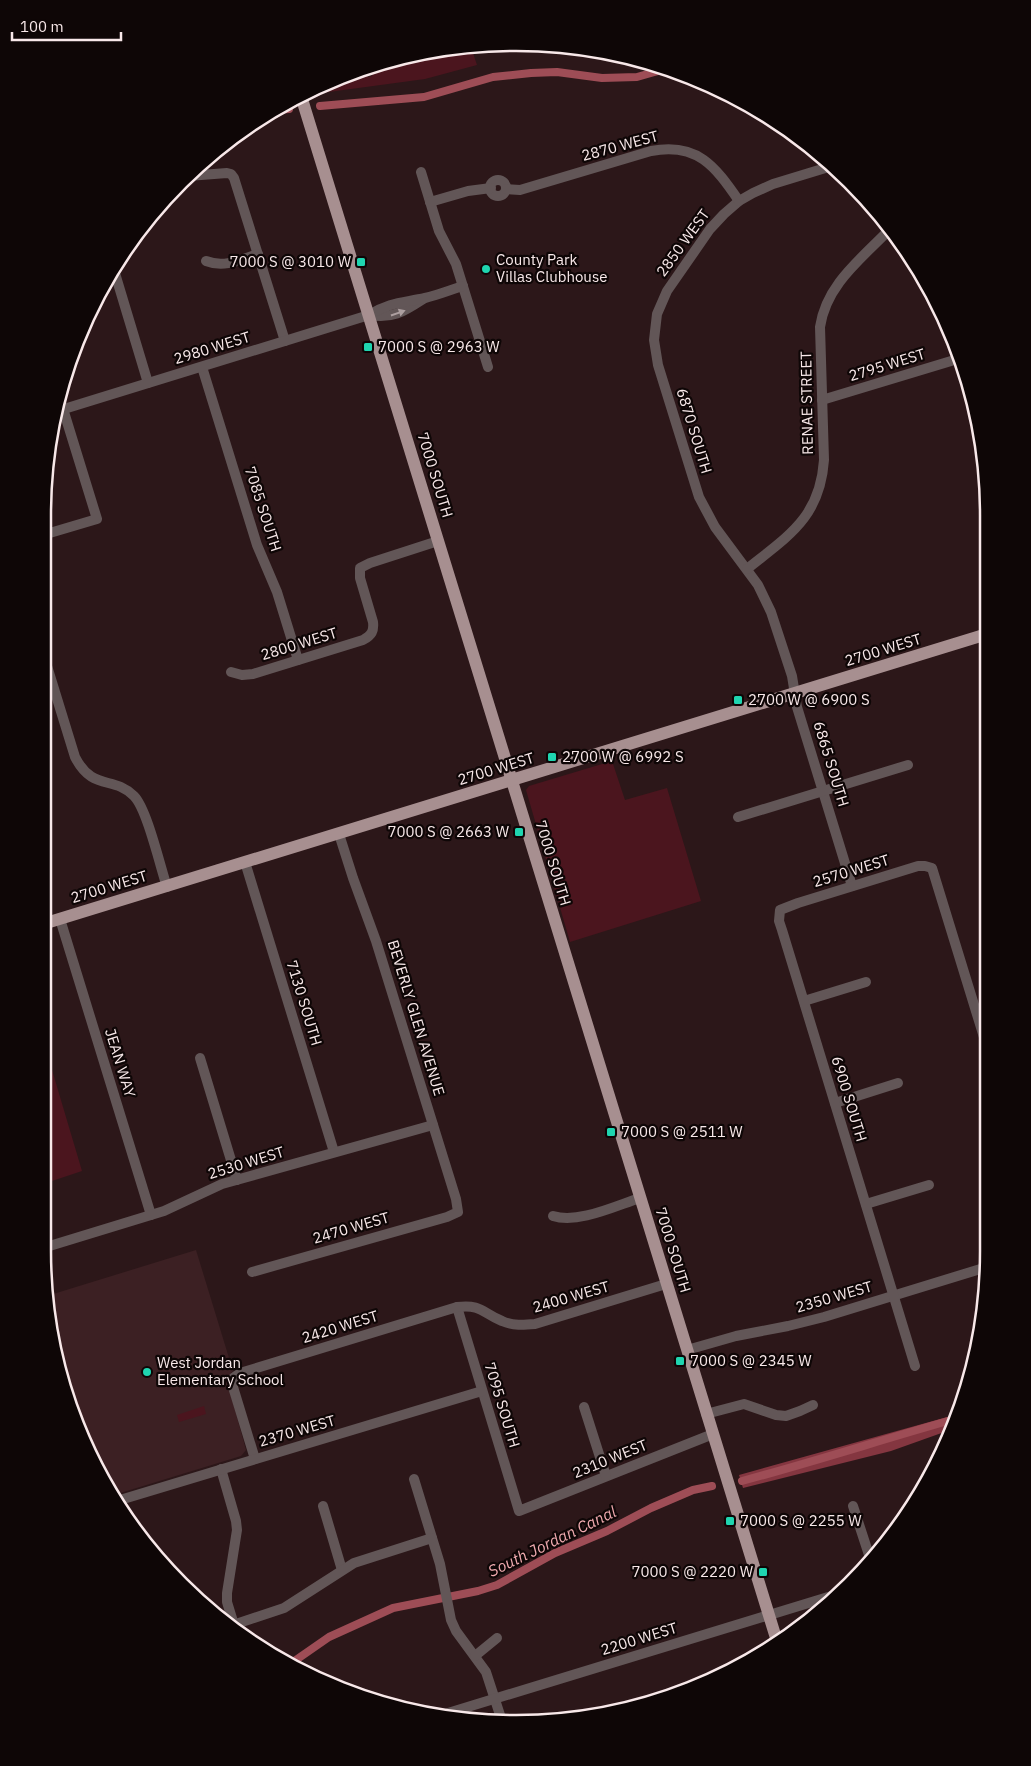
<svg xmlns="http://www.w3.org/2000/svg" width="1031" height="1766" viewBox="0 0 1031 1766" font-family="'IBM Plex Sans',sans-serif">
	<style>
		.built { fill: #3c2023 }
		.green { fill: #4b151e }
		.forest { fill: #843640 }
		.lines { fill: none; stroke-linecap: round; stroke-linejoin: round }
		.canal { stroke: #9e4d56; stroke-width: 8 }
		.minor { stroke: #625657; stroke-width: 10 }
		.major { stroke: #a78f90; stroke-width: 12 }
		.oneway { fill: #ad9fa0 }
		.poi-dot { fill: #1fd5b0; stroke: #0e0606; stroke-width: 2 }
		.labels { text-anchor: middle; stroke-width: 4.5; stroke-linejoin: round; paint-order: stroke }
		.street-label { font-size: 15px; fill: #f8e8e9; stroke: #0e0606 }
		.poi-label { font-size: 15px; fill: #f8e8e9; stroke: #0e0606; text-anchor: start }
		.water-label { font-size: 16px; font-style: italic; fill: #f1abb0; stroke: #0e0606 }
		.rim { fill: none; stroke: #f8e8e9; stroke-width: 2.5 }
	</style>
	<rect width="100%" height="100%" fill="#2c1719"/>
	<polygon class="built" points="196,1250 233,1371 227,1377 227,1381 246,1450 241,1456 117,1494 68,1402 50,1295"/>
	<g class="green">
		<polygon points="471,47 477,65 425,79 314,94 313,90 334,79 360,71 361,72 367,72 368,77 372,76 373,67 423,52"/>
		<polygon points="612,761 625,800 667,788 701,901 570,942 526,790 529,786"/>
		<polygon points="44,1043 82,1171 43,1184 43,1044"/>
		<polygon points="204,1406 206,1414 179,1422 177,1415"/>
	</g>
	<polygon class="forest" points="958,1414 950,1430 891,1451 743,1488 739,1475"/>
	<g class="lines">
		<g class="canal">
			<polyline points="320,106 424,97 493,77 531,73 557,72 602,78 637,77 665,69"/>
			<polyline points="275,110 289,109"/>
			<path d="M742,1481C813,1462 884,1439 955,1419"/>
			<polyline points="293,1662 329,1637 393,1608 478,1591 497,1585 555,1553 607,1531 651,1508 693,1490 712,1486"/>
		</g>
		<g class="minor">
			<polyline points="832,166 773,184 753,193 739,201 724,214 710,229 667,291 657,314 654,340 658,365 699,497 715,527 758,585 771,612 792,676 797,707 852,886"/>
			<polyline points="421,172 439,231 456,264 488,367"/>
			<polyline points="188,176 227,173 231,174 234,178 285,341"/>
			<circle cx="498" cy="188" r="8"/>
			<path d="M506,189L520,190L651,151C697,142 715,166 739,201"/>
			<polyline points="430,202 468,191 491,188"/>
			<path d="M206,261C224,268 240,260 258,254"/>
			<polyline points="114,270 148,383"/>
			<path d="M369,315C393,319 403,312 423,299"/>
			<polyline points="202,367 257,545 277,592 298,660"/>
			<polyline points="822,400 961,358"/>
			<path d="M64,409L369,315C390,302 402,303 425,298C438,295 450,290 463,286"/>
			<polyline points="43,535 97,519 60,399"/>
			<path d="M747,569C788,536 820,518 824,460L820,327C826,285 861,259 888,231"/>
			<path d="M43,653L75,757C93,792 113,775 134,796C147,809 160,866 167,887"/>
			<path d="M231,672L242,675L253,674L363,640C372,635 374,631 373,622L360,578V568L370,563L438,541"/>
			<polyline points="738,817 908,765"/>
			<polyline points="245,862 334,1152"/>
			<polyline points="60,919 151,1215"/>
			<polyline points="804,1001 866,982"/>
			<polyline points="200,1058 237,1180"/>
			<polyline points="835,1103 898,1083"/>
			<polyline points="866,1204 929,1185"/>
			<path d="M553,1216C578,1224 615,1206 640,1198"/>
			<polyline points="43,1248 164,1211 222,1184 433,1125"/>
			<polyline points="252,1272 447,1217 458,1212 456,1199 376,941 353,878 339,834"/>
			<polyline points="457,1307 519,1511 713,1434"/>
			<polyline points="687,1350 736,1336 788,1326 824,1317 987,1267"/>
			<polyline points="915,1366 782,930 779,921 780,910 798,903 918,866 925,866 932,868 987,1047"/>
			<polyline points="584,1407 606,1476"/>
			<polyline points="706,1414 744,1404 776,1415 786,1416 800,1411 813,1405"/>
			<path d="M255,1459L233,1387V1378L240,1373L457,1307C482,1304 482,1313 502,1321C513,1326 524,1325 535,1324L666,1284"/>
			<polyline points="221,1469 236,1521 237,1530 227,1593 227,1602 234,1625"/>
			<polyline points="414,1479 440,1564 451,1620 456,1631 486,1672 501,1718"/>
			<polyline points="120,1500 482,1391"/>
			<polyline points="323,1506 342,1570"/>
			<polyline points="853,1506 870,1558"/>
			<polyline points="233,1625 284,1608 354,1563 432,1538"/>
			<polyline points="475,1656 497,1638"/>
			<polyline points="448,1713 838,1594"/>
		</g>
		<g class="major">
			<polyline points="301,96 776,1638"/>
			<polyline points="43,924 987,634"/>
		</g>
	</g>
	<defs><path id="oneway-solid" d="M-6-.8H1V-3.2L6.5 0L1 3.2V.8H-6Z" transform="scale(1.25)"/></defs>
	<use class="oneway" href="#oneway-solid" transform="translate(398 313) rotate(-19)"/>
	<g class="poi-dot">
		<rect x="356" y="257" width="10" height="10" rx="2.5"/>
		<circle cx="486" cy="269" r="5"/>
		<rect x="363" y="342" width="10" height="10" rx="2.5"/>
		<rect x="733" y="695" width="10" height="10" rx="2.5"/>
		<rect x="547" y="752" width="10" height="10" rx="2.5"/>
		<rect x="514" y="827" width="10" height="10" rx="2.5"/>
		<rect x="606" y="1127" width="10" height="10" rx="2.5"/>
		<rect x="675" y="1356" width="10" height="10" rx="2.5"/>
		<circle cx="147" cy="1372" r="5"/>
		<rect x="725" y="1516" width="10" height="10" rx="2.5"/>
		<rect x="758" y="1567" width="10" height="10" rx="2.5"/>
	</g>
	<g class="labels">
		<g class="street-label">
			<text transform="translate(620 146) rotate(-15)" y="5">2870 WEST</text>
			<text transform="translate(683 243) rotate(-54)" y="5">2850 WEST</text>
			<text transform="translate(212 348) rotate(-17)" y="5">2980 WEST</text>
			<text transform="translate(887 365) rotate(-17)" y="5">2795 WEST</text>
			<text transform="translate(807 403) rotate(-91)" y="5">RENAE STREET</text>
			<text transform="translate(694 431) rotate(73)" y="5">6870 SOUTH</text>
			<text transform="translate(435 475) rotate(73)" y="5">7000 SOUTH</text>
			<text transform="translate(263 509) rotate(72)" y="5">7085 SOUTH</text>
			<text transform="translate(299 644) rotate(-17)" y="5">2800 WEST</text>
			<text transform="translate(883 650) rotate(-17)" y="5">2700 WEST</text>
			<text transform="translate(831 764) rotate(73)" y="5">6865 SOUTH</text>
			<text transform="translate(496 769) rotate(-17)" y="5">2700 WEST</text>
			<text transform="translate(553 863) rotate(73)" y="5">7000 SOUTH</text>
			<text transform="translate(851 871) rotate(-17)" y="5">2570 WEST</text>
			<text transform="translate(109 887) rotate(-17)" y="5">2700 WEST</text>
			<text transform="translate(304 1003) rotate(73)" y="5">7130 SOUTH</text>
			<text transform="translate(416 1018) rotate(73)" y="5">BEVERLY GLEN AVENUE</text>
			<text transform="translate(120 1063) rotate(73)" y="5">JEAN WAY</text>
			<text transform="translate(849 1099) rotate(73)" y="5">6900 SOUTH</text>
			<text transform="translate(246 1163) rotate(-17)" y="5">2530 WEST</text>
			<text transform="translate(351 1228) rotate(-16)" y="5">2470 WEST</text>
			<text transform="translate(673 1250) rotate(73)" y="5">7000 SOUTH</text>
			<text transform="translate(571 1297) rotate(-16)" y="5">2400 WEST</text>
			<text transform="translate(834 1297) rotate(-16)" y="5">2350 WEST</text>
			<text transform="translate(340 1327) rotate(-17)" y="5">2420 WEST</text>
			<text transform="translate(502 1405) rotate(73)" y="5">7095 SOUTH</text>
			<text transform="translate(297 1431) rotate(-16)" y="5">2370 WEST</text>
			<text transform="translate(610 1459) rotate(-22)" y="5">2310 WEST</text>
			<text transform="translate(639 1639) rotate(-17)" y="5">2200 WEST</text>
		</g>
		<g class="poi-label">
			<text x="496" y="265">County Park<tspan x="496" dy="17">Villas Clubhouse</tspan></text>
			<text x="351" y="267" text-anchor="end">7000 S @ 3010 W</text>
			<text x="378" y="352">7000 S @ 2963 W</text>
			<text x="748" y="705">2700 W @ 6900 S</text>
			<text x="562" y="762">2700 W @ 6992 S</text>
			<text x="509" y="837" text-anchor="end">7000 S @ 2663 W</text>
			<text x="621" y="1137">7000 S @ 2511 W</text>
			<text x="690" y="1366">7000 S @ 2345 W</text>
			<text x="157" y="1368">West Jordan<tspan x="157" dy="17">Elementary School</tspan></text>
			<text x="740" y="1526">7000 S @ 2255 W</text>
			<text x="753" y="1577" text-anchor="end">7000 S @ 2220 W</text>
		</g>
		<g class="water-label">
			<text transform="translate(552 1541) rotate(-26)" y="6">South Jordan Canal</text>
		</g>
	</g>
	<path d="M0 0H1031V1766H0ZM515 51H516A464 464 0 0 1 980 515V1251A464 464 0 0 1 516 1715H515A464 464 0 0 1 51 1251V515A464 464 0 0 1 515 51Z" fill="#0e0606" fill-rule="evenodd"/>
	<path class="rim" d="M515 51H516A464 464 0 0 1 980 515V1251A464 464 0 0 1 516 1715H515A464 464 0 0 1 51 1251V515A464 464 0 0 1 515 51Z"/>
	<path d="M12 32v8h109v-8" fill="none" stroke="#f8e8e9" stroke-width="2.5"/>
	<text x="20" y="32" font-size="15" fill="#f8e8e9" stroke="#0e0606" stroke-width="4" paint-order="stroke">100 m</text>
</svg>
